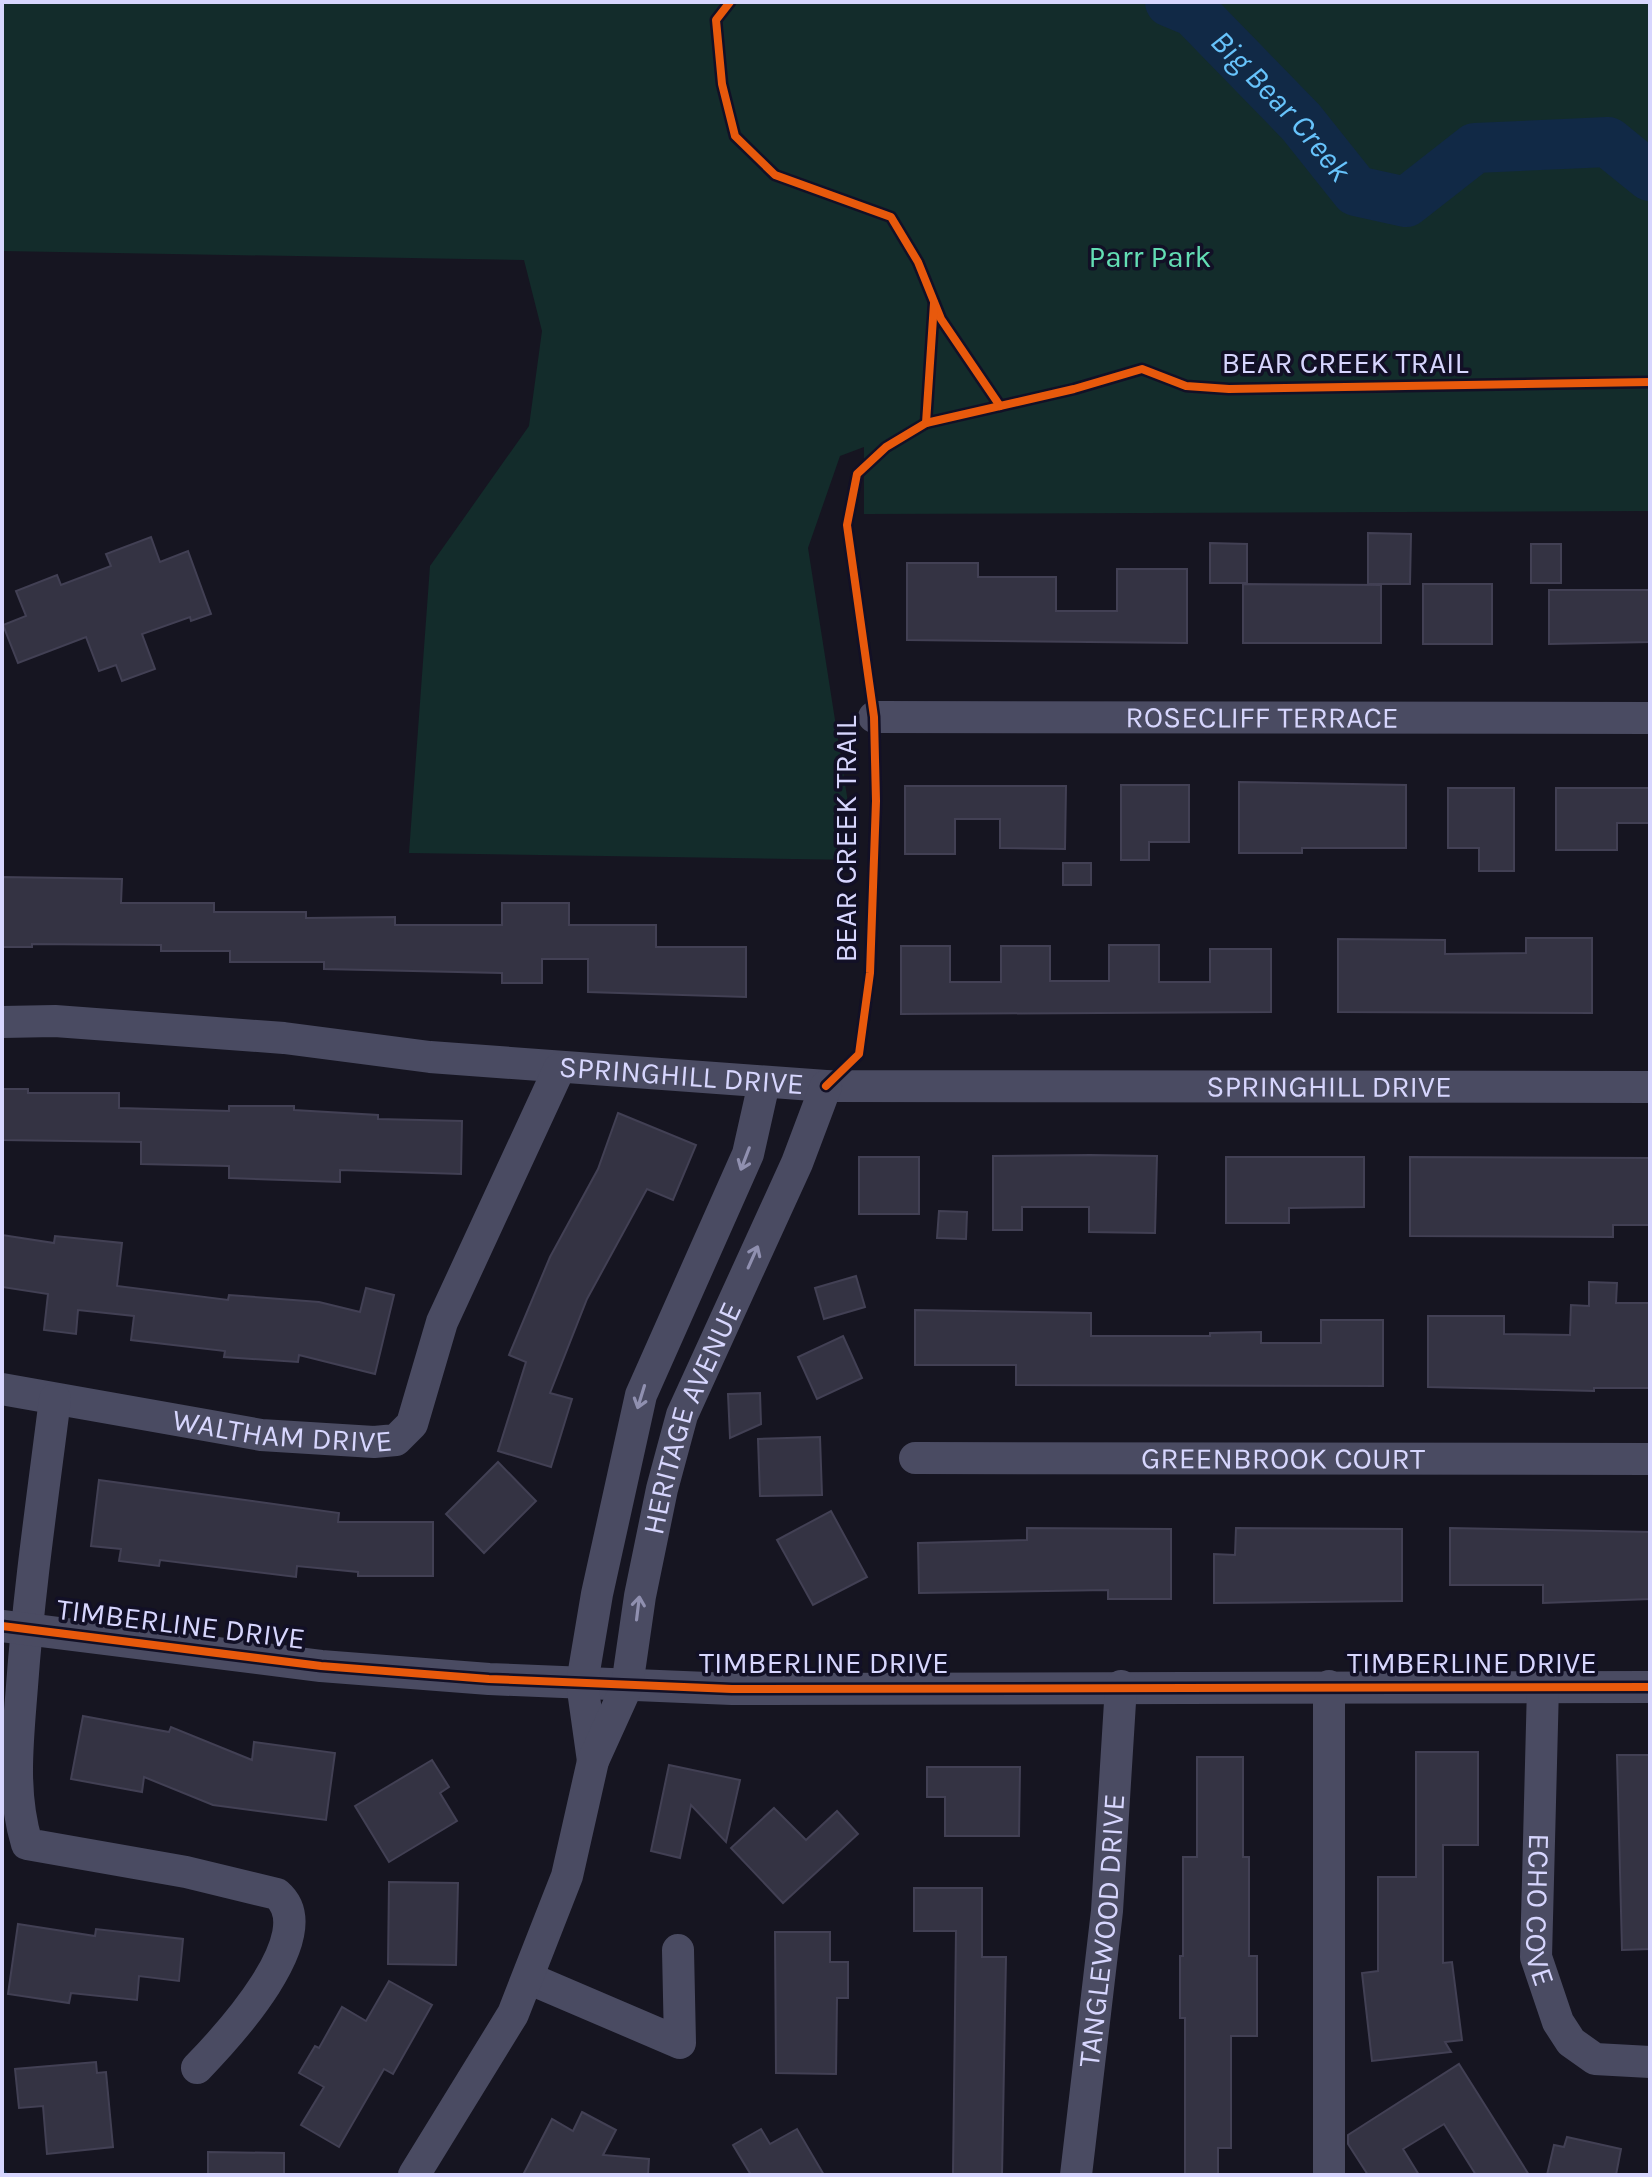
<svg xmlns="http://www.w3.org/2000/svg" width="1652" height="2177" viewBox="0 0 1652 2177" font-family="Karla,sans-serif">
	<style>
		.green { fill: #132c2b }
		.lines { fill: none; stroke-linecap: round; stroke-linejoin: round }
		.stream { stroke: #112946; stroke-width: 8 }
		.river { stroke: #112946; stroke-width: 50 }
		.building { fill: #343343; stroke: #424054; stroke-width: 2 }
		.minor { stroke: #4a4b62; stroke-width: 32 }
		.cycleway-casing { stroke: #121026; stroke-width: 13 }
		.cycleway { stroke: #e8590c; stroke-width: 8 }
		.oneway { stroke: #9090b0 }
		.labels { text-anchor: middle; stroke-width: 7; stroke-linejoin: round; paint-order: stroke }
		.park-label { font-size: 30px; fill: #63ddb4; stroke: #121026 }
		.street-label { font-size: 30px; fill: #d7d6fe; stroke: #121026 }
		.water-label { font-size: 32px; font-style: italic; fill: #67c3fb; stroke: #121026 }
	</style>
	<rect width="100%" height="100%" fill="#161521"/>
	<polygon class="green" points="2,2 1650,2 1650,511 864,514 864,447 840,456 808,548 857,860 409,853 430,566 529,426 542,331 524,260 2,251"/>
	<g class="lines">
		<polyline class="stream" points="2,2173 4,2175"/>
		<path class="river" id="s1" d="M1170,2L1194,12L1301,122L1356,191L1406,202L1475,148L1608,142L1650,176"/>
	</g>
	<g class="building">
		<polygon points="1368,533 1411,534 1410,584 1368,584"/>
		<polygon points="151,537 160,562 188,551 211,614 191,621 190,617 142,634 155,669 122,681 116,665 99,671 86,637 18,663 3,625 26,616 16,591 57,575 61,585 111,566 106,554"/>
		<polygon points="1210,543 1247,544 1247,583 1210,583"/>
		<rect x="1531" y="544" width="30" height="39"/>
		<polygon points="907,563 978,563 978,577 1056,577 1056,611 1117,611 1117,569 1187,569 1187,643 907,640"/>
		<polygon points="1243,584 1381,585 1381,643 1243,643"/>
		<rect x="1423" y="584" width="69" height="60"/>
		<polygon points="1549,590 1650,590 1650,642 1549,644"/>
		<polygon points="1239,782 1406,785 1406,848 1302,848 1302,853 1239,853"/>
		<polygon points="1121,785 1189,785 1189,842 1149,842 1149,860 1121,860"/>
		<polygon points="905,786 1066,786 1065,849 1000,848 1000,819 955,819 955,854 905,854"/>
		<polygon points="1448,788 1514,788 1514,871 1479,871 1479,848 1448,848"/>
		<polygon points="1556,788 1650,788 1650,823 1617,823 1617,850 1556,850"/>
		<rect x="1063" y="863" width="28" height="22"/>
		<polygon points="2,877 122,879 121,903 214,903 214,912 306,912 306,918 395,917 395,925 502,925 502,903 569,903 569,925 656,925 656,947 746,947 746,997 588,992 588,959 542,959 542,983 502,983 502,973 324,969 324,962 230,962 230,951 161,951 161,945 32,944 32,947 2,947"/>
		<polygon points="1526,938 1592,938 1592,1013 1338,1012 1338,939 1445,940 1445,954 1526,953"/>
		<polygon points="1109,945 1159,945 1159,982 1210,982 1210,949 1271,949 1271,1012 901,1014 901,946 950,946 950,982 1001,982 1001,946 1050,946 1050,981 1109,981"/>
		<polygon points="2,1089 28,1089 28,1093 119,1093 119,1108 229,1111 229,1106 294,1106 294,1110 378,1115 378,1119 462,1121 461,1174 340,1170 340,1182 229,1178 229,1166 141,1164 141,1142 2,1140"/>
		<polygon points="618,1113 696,1145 673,1200 647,1189 587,1299 550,1393 572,1399 551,1467 498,1451 526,1362 509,1355 550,1257 598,1169"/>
		<polygon points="1090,1155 1157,1156 1155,1233 1089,1232 1089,1207 1022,1207 1022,1230 993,1230 993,1156"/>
		<rect x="859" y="1157" width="60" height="57"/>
		<polygon points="1226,1157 1364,1157 1364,1207 1289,1208 1289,1223 1226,1223"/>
		<polygon points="1410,1157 1650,1158 1650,1225 1613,1225 1613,1237 1410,1236"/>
		<polygon points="939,1211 967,1212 966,1239 937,1238"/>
		<polygon points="2,1235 54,1243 55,1236 122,1243 117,1286 228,1300 229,1295 319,1302 360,1312 366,1288 394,1295 375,1374 299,1355 298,1362 224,1357 225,1351 131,1340 134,1316 78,1310 76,1334 44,1330 48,1294 2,1287"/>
		<polygon points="856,1276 865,1307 824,1319 815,1288"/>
		<polygon points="1589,1282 1617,1283 1616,1303 1650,1303 1650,1388 1594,1388 1594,1391 1428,1387 1428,1316 1504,1316 1504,1334 1570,1335 1571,1305 1589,1306"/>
		<polygon points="915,1310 1091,1313 1091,1336 1210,1336 1210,1333 1261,1332 1261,1343 1321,1343 1321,1320 1383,1320 1383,1386 1016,1385 1016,1365 915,1365"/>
		<polygon points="843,1336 862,1378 817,1399 798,1357"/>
		<polygon points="760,1393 761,1424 730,1438 728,1394"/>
		<polygon points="820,1437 822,1495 760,1496 758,1439"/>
		<polygon points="498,1462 536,1501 484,1553 446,1514"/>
		<polygon points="99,1480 339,1513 338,1522 433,1522 433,1576 358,1576 358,1572 297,1566 296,1577 160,1560 159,1566 119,1561 121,1549 91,1546"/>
		<polygon points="831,1511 867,1577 813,1605 777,1540"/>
		<polygon points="1027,1528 1171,1529 1171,1599 1108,1599 1108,1590 919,1593 918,1543 1027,1540"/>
		<polygon points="1236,1528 1402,1529 1402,1601 1214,1603 1214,1554 1235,1555"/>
		<polygon points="1450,1528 1650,1532 1650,1599 1543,1603 1543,1585 1450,1585"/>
		<polygon points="83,1716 169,1732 171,1727 252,1760 254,1742 335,1753 326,1820 213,1805 144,1777 142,1792 71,1779"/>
		<polygon points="1416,1752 1478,1752 1478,1845 1443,1845 1443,1963 1452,1962 1462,2040 1445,2042 1451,2052 1372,2061 1362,1973 1378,1971 1378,1877 1416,1877"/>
		<polygon points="1617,1755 1650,1755 1650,1949 1622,1950"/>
		<polygon points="1197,1757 1243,1757 1243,1857 1249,1857 1249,1956 1257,1956 1257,2036 1231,2036 1231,2148 1218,2148 1218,2175 1185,2175 1185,2018 1180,2018 1180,1956 1183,1956 1183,1857 1197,1857"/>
		<polygon points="432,1760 449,1787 440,1793 457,1821 389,1862 355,1806"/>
		<polygon points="669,1765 740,1780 726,1842 691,1805 680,1858 651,1851"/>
		<polygon points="927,1767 1020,1767 1019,1836 945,1836 945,1797 927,1797"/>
		<polygon points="774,1808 806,1840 837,1811 858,1834 783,1903 731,1848"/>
		<polygon points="389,1882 458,1883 456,1965 388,1964"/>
		<polygon points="914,1888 982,1888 982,1957 1006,1957 1002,2175 953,2175 956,1931 914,1931"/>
		<polygon points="18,1924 95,1936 96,1929 183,1939 179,1981 139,1976 137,2000 71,1993 69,2003 8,1994"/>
		<polygon points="775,1932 830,1932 830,1962 848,1962 848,1998 837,1998 836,2074 776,2073"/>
		<polygon points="389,1981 432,2005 393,2074 384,2069 339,2147 301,2125 324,2087 299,2073 315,2046 319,2048 342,2007 366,2021"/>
		<polygon points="96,2062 97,2073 106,2072 113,2147 47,2154 43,2106 19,2108 15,2069"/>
		<polygon points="1459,2064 1529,2175 1476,2175 1444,2124 1403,2149 1419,2175 1368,2175 1348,2144 1348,2135"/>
		<polygon points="582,2112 616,2130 603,2155 649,2159 648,2175 523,2175 552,2119 573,2131"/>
		<polygon points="761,2129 770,2144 797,2129 824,2175 751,2175 733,2145"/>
		<polygon points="1567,2137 1621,2149 1616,2175 1547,2175 1554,2145 1564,2147"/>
		<polygon points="208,2152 284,2153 284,2175 208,2175"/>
	</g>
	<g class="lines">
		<g class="minor">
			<path id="s2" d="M874,717L1650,718"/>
			<path id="s3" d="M2,1022L55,1021L284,1038L430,1057L826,1086L1650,1087"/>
			<path id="s4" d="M2,1389L261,1435L374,1442L396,1440L412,1424L442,1322L559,1069"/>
			<path d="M55,1399C43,1494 29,1590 22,1686C18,1739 11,1792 27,1844L186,1872L277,1894C323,1934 227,2037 197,2068"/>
			<path id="s5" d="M915,1458L1650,1459"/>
			<polyline points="2,1626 321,1666 489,1679 732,1689 1650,1687"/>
			<polyline points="1329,1686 1329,2175"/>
			<path id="s6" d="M1543,1686L1536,1957L1558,2022L1571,2042L1595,2059L1650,2062"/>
			<polyline points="593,1761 582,1683 597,1594 641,1395 748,1154 764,1083"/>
			<polyline points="528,1978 680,2043 678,1950"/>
			<path id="s7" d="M414,2175L513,2014L567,1876L593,1761L627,1686L640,1596L662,1489L682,1415L797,1163L826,1086"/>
			<path id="s8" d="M1076,2175L1107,1911L1121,1686"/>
		</g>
		<g class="cycleway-casing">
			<g id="cycleway">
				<polyline points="730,2 716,20 722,84 735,136 775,175 891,217 918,262 941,319 1000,406"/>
				<polyline points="926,423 934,303"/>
				<polyline points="826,1086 859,1054 870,973 876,801 874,717 847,525 857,474 886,447 926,423 1074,389 1142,369 1186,386 1229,389 1650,382"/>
				<polyline points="2,1626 321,1666 489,1679 732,1689 1650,1687"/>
			</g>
		</g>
		<use href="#cycleway" class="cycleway"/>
	</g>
	<defs><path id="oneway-shaft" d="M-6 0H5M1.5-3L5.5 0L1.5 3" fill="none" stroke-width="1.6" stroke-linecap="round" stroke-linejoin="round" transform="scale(2)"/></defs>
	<g class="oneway">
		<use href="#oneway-shaft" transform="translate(745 1159) rotate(111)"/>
		<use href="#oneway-shaft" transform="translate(753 1257) rotate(-66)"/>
		<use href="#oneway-shaft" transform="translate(641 1397) rotate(107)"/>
		<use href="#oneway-shaft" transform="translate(638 1608) rotate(-83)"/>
	</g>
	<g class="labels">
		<g class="park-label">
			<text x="1150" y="267">Parr Park</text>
		</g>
		<g class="street-label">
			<text x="1345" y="373">BEAR CREEK TRAIL</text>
			<text dy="10" stroke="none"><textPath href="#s2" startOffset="388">ROSECLIFF TERRACE</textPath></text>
			<text transform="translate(846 839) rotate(-90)" y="10">BEAR CREEK TRAIL</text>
			<text dy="10" stroke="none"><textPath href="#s3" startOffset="682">SPRINGHILL DRIVE</textPath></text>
			<text dy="10" stroke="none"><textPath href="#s3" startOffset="1330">SPRINGHILL DRIVE</textPath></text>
			<text dy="10" stroke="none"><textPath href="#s7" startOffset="814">HERITAGE AVENUE</textPath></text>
			<text dy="10" stroke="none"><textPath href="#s4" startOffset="284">WALTHAM DRIVE</textPath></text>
			<text dy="10" stroke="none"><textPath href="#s5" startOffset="368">GREENBROOK COURT</textPath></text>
			<text transform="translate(181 1624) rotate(7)" y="10">TIMBERLINE DRIVE</text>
			<text x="824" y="1673">TIMBERLINE DRIVE</text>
			<text x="1472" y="1673">TIMBERLINE DRIVE</text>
			<text dy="10" stroke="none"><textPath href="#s6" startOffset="224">ECHO COVE</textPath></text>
			<text dy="10" stroke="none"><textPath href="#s8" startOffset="246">TANGLEWOOD DRIVE</textPath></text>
		</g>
		<g class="water-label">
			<text dy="11" stroke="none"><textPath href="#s1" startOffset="154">Big Bear Creek</textPath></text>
		</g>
	</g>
	<rect width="1652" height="2177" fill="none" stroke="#d7d6fe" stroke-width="8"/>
</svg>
